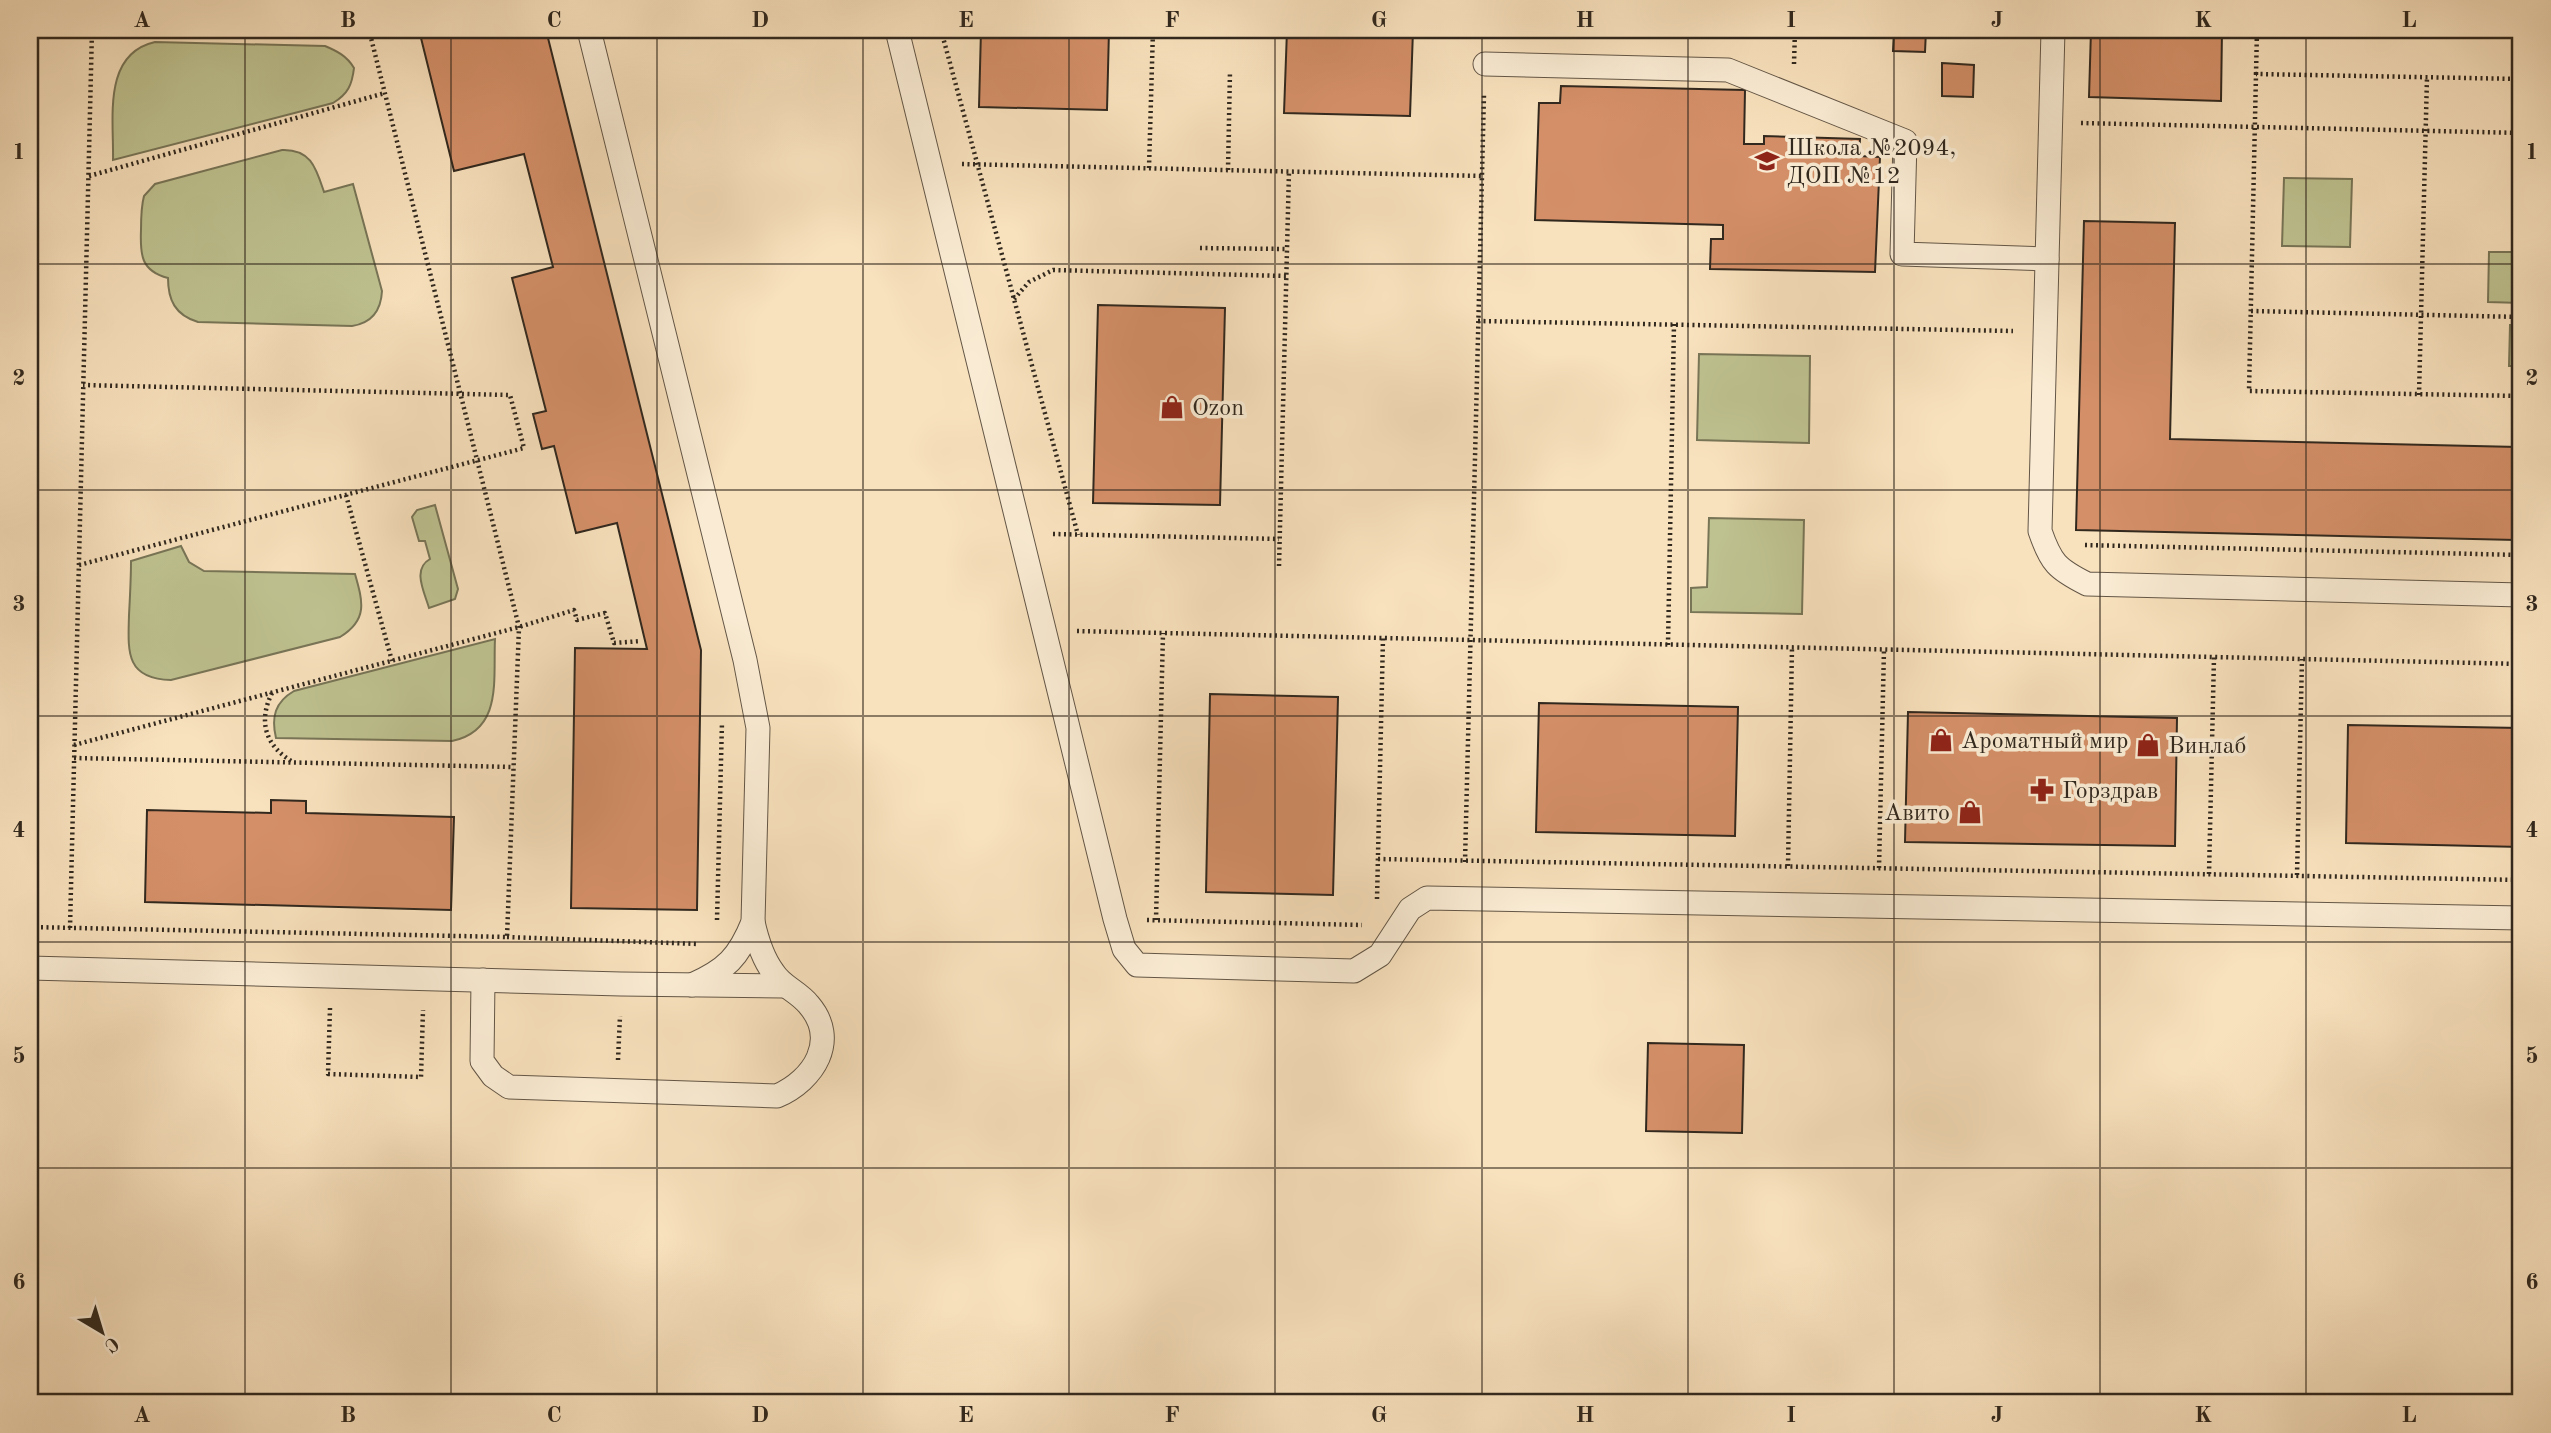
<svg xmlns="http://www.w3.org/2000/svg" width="2551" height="1433" viewBox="0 0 2551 1433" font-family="'Old Standard TT',serif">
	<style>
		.green { fill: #bec290; stroke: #787557; stroke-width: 2 }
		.building { fill: #d48f68; stroke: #31281e; stroke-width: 2 }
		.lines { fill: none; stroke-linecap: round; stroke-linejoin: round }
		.service-casing { stroke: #635646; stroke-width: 25 }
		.path { stroke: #31281e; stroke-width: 4.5; stroke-dasharray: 2 3.5; stroke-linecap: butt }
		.service { stroke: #faecd4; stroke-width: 23 }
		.grid { fill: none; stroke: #31281e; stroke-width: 2; stroke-opacity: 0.55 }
		.labels { text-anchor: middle; stroke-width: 7; stroke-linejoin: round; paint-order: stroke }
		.poi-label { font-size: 24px; fill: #31281e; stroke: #faecd4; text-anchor: start }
		.neatline { fill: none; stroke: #31281e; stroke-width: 2.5 }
		.grid-label { font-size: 23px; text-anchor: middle; font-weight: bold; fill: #31281e }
	</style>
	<rect width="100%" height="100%" fill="#f8e1bd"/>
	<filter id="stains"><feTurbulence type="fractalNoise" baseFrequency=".00286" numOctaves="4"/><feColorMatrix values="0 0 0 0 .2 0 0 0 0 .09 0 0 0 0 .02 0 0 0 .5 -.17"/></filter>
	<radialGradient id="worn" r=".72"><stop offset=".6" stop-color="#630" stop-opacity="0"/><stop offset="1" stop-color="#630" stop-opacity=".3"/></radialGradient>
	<g class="green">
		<path d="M155,42L325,46C337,51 347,56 354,68C352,85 348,94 333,103L113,160C114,119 102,54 155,42Z"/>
		<path d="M282,150C311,149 316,168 324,192L353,184L382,291C381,311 372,323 352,326L198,322C175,315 168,300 168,278C141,271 140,255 141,230C141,218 141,207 144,196L155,184Z"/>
		<polygon points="2284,178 2352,179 2350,247 2282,246"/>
		<polygon points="2514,196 2521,196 2521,303 2488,302 2489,252 2512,252"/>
		<polygon points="2510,325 2521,326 2521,366 2509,366"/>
		<polygon points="1699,354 1810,356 1809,443 1697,440"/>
		<path d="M435,505L458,589L455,599L429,608C424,591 412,569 430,559L425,541H419L412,517L417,510Z"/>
		<polygon points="1709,518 1804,520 1802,614 1691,612 1691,588 1707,587"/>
		<path d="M181,546L189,562L204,571L355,574C363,602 368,620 340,637L171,680C125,679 128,651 129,615C130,597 131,579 131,561Z"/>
		<path d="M495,639C493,680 503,730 452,741L276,738C271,717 275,702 294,691Z"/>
	</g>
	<g class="building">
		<polygon points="419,30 546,30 701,650 697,910 571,908 575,648 647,649 617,523 576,533 554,446 542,449 533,414 546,411 512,278 553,267 524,154 454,171"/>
		<polygon points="981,30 1109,30 1107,110 979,107"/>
		<polygon points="1287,30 1413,30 1410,116 1284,113"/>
		<polygon points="1894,30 1926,30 1925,52 1893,51"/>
		<polygon points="2091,30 2222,30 2221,101 2089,97"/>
		<polygon points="1942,63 1974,65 1973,97 1942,96"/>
		<polygon points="1561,86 1745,90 1744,144 1764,144 1764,136 1860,139 1859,156 1880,157 1875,272 1710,269 1711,239 1723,239 1723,225 1535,220 1539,103 1560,103"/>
		<polygon points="2084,221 2175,223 2170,439 2518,447 2516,540 2076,530"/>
		<polygon points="1098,305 1225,308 1220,505 1093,503"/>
		<polygon points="30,632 37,632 30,893"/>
		<polygon points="1210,694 1338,697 1333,895 1206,892"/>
		<polygon points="1539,703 1738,707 1735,836 1536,832"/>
		<polygon points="1908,712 2177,718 2175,846 1905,842"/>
		<polygon points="2348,725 2521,728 2521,847 2346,843"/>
		<polygon points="271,800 306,801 306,813 454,817 451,910 145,902 147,810 271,813"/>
		<polygon points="1648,1043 1744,1045 1742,1133 1646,1131"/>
	</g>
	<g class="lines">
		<g class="service-casing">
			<g id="service">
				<path d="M589,30L745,660L758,728L753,922C739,957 726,970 692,985"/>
				<polyline points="897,30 1115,919 1124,949 1137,965 1354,971 1380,955 1410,909 1427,898 2521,918"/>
				<path d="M2053,30L2040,531C2051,563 2057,569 2087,584L2521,595"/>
				<polyline points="1485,64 1728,70 1905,141 1902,254 2047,259"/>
				<polyline points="30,968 621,984 783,986"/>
				<path d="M483,980L482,1061L493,1076L509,1087L777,1096C814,1080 839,1040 809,1005C798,991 782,987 773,972C762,957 757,940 753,922"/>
			</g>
		</g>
		<g class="path">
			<polyline points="941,30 1078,535"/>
			<polyline points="1794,64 1795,30"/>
			<polyline points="2256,74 2257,30"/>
			<polyline points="2521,79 2256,74 2249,391 2521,396"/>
			<polyline points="2081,123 2521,133"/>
			<polyline points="962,164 1482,176"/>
			<polyline points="1149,168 1153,30"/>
			<polyline points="1228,170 1230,71"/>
			<polyline points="89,176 385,93"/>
			<polyline points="1200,248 1286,249"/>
			<polyline points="1014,299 1029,282 1053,270 1286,276"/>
			<polyline points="2251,311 2521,317"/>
			<polyline points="1478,321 2013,331"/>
			<polyline points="2419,395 2427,77"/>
			<polyline points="346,495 392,661"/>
			<polyline points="1053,534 1279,539"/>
			<polyline points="2085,545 2521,555"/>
			<polyline points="79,565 524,448 510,395 83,385"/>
			<polyline points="1279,566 1289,171"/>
			<polyline points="1077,631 2521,664"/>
			<polyline points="1668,645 1674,324"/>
			<path d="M272,693C258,721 265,746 293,762"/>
			<polyline points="74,745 519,627 574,610 577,620 605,613 614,643 641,641"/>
			<polyline points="74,758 514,767"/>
			<polyline points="1378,859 2521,880"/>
			<polyline points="1465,862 1484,94"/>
			<polyline points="1788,866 1792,647"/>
			<polyline points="1879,868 1884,649"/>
			<polyline points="2209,874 2214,657"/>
			<polyline points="2297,875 2302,659"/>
			<polyline points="1377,899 1383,638"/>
			<polyline points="717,920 722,722"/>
			<polyline points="1147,920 1362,925"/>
			<polyline points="1156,920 1163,633"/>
			<polyline points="30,927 507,937 519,627 369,30"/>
			<polyline points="70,928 92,30"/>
			<polyline points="507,937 699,944"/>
			<polyline points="330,1008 328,1074 421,1077 423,1010"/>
			<polyline points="618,1060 620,1016"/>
		</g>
		<use href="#service" class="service"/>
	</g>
	<path class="grid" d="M245,30V1403M451,30V1403M657,30V1403M863,30V1403M1069,30V1403M1275,30V1403M1482,30V1403M1688,30V1403M1894,30V1403M2100,30V1403M2306,30V1403M30,264H2521M30,490H2521M30,716H2521M30,942H2521M30,1168H2521"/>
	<defs>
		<g id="school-bare" transform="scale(1.89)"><path d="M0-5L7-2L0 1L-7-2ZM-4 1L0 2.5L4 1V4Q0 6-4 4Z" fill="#8f2418" stroke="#faecd4" stroke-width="2.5" paint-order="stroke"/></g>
		<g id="shop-bare" transform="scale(1.89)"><path d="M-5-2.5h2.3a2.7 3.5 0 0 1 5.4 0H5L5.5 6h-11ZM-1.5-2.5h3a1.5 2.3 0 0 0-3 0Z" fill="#8f2418" stroke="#faecd4" stroke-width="2.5" paint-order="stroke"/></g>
		<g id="pharmacy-bare" transform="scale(1.89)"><path d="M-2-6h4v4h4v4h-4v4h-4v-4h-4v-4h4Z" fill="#8f2418" stroke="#faecd4" stroke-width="2.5" paint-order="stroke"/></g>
	</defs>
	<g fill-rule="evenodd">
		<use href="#school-bare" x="1767" y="161"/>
		<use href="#shop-bare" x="1172" y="407"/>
		<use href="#shop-bare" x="1941" y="740"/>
		<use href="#shop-bare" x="2148" y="745"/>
		<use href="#pharmacy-bare" x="2042" y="790"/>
		<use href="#shop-bare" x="1970" y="812"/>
	</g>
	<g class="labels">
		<g class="poi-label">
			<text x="1787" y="155">Школа №2094,<tspan x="1787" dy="28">ДОП №12</tspan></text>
			<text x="1192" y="415">Ozon</text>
			<text x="1961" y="748">Ароматный мир</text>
			<text x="2168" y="753">Винлаб</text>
			<text x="2062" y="798">Горздрав</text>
			<text x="1950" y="820" text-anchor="end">Авито</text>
		</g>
	</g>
	<rect width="2551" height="1433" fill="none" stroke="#f8e1bd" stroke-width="77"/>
	<g transform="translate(102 1332) rotate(142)" stroke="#faecd4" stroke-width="5" paint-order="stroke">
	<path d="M0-5L12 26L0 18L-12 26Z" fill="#31281e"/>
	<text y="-10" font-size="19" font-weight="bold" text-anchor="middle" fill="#31281e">С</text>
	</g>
	<rect x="38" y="38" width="2474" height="1356" class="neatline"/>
	<g class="grid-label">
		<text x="142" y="27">A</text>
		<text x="348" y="27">B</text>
		<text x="554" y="27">C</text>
		<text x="760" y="27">D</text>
		<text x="966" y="27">E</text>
		<text x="1172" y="27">F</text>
		<text x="1379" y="27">G</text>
		<text x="1585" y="27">H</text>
		<text x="1791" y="27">I</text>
		<text x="1997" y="27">J</text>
		<text x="2203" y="27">K</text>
		<text x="2409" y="27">L</text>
		<text x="19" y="159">1</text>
		<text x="2532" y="159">1</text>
		<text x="19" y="385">2</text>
		<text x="2532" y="385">2</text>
		<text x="19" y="611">3</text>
		<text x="2532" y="611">3</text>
		<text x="19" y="837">4</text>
		<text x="2532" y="837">4</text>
		<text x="19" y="1063">5</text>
		<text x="2532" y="1063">5</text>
		<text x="19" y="1289">6</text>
		<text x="2532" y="1289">6</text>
		<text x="142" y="1422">A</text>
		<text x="348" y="1422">B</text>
		<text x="554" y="1422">C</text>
		<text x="760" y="1422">D</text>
		<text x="966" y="1422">E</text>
		<text x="1172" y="1422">F</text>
		<text x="1379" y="1422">G</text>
		<text x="1585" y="1422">H</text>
		<text x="1791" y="1422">I</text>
		<text x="1997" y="1422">J</text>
		<text x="2203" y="1422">K</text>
		<text x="2409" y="1422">L</text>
	</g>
	<rect width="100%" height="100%" filter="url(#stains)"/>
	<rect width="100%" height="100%" fill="url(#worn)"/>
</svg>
